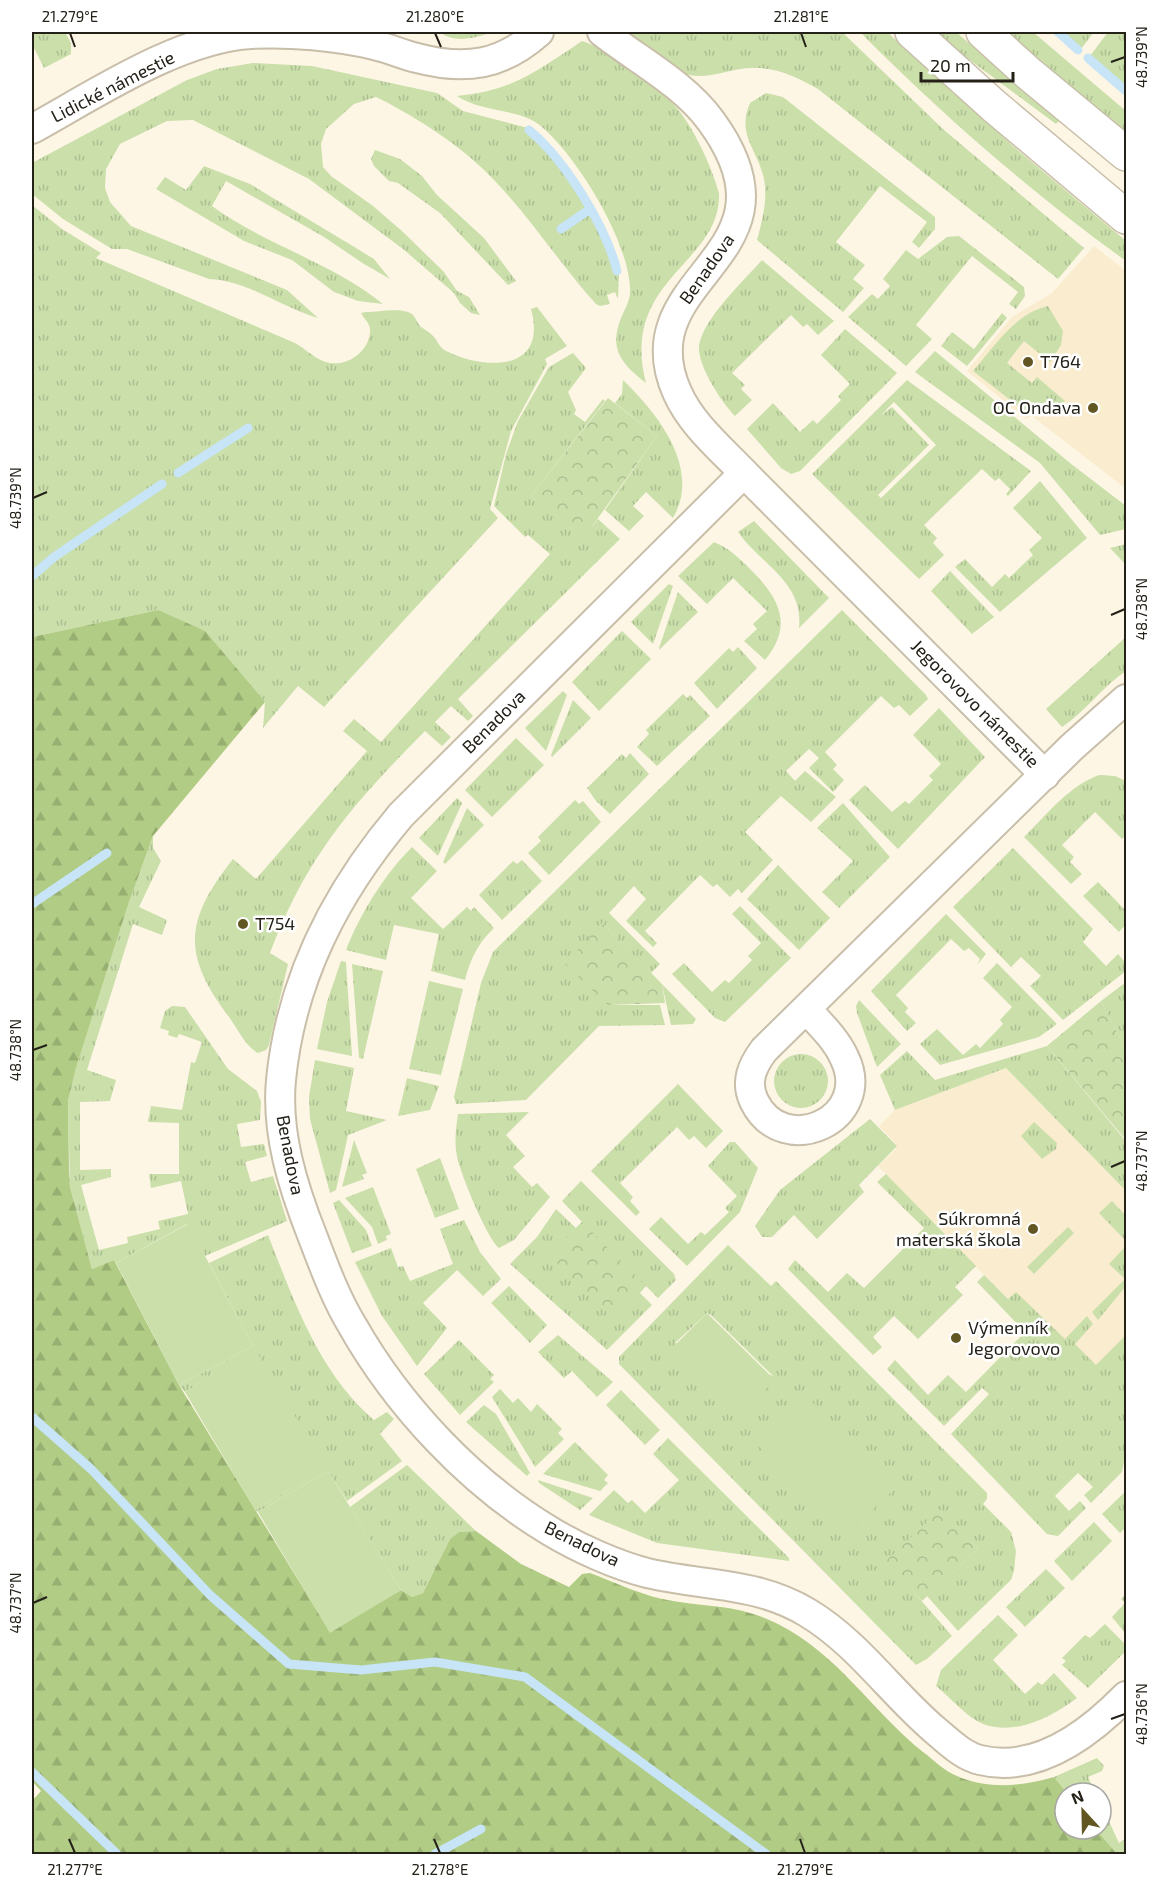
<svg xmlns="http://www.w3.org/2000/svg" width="1158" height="1886" viewBox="0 0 1158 1886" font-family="'Exo 2',sans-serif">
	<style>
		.built { fill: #faedcf }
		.grass { fill: url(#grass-tufts); fill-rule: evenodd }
		.forest { fill: url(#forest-firs) }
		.park { fill: url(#park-crowns) }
		.garden { fill: #cadfaa }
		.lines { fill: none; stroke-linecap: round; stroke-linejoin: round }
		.stream { stroke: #c8e4f7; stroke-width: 9 }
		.minor-casing { stroke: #c8bea9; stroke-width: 32 }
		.tertiary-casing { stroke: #c8bea9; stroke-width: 36 }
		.minor { stroke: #fff; stroke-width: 28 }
		.tertiary { stroke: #fff; stroke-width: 33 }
		.ticks { fill: none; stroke: #242119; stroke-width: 2 }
		.poi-dot { fill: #625623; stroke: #fff; stroke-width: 2 }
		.labels { text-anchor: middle; stroke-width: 5; stroke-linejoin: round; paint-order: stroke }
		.street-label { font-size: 18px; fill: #242119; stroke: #fff }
		.poi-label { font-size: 18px; fill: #242119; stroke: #fff; text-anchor: start }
		.neatline { fill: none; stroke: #242119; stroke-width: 2 }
		.ticks-label { font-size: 15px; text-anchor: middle; fill: #242119 }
	</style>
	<defs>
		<pattern id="grass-tufts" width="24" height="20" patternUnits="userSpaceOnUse" patternTransform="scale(1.5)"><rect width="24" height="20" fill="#cadfaa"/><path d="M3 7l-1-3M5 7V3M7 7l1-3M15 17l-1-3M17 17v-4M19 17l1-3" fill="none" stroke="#adbf92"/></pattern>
		<pattern id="forest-firs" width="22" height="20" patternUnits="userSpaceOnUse" patternTransform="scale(1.5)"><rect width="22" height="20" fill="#b1cc85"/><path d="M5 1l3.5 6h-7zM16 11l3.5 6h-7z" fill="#98af72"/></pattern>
		<pattern id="park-crowns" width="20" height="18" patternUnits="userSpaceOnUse" patternTransform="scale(1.5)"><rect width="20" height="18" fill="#cadfaa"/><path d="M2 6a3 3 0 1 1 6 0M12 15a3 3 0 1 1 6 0" fill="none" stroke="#adbf92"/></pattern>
	</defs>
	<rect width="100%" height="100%" fill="#fef6e5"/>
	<g class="built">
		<polygon points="1094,246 1126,271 1126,489 1032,416 1026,419 967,371 1012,317 1052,293"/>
		<polygon points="1006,1068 1126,1191 1126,1414 984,1275 878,1166 896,1149 896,1144 879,1126 895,1110"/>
	</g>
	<g class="grass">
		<polygon points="32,32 65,32 71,43 71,54 44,68 32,44"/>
		<path d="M440,32H439H492C476,38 454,44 440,32Z"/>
		<path d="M627,32H842L944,130L1084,248L1058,279L818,89C797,77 776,67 752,68C730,68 704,82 683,73C661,64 644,46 627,32Z"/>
		<path d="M860,32H887L1014,147L1126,241V261C1032,193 942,115 860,32Z"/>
		<polygon points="932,32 956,32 1059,121 1056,124"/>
		<polygon points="1007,32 1033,32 1126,111 1126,133"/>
		<polygon points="1062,32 1094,32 1081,49"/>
		<polygon points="1108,32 1126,32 1126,88 1090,56"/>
		<path d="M582,41C607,49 659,87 676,107C693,126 713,169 719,194C721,264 619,279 646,383C623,365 608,350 621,318C625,308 631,300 630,288C628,240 578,158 542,127C521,108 482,113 457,96C512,91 537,71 582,41Z"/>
		<path d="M253,63L312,66L437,93L463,111L528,128L527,131C559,156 608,232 615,272L619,273L618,299L615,292L607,295L610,304L600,306L596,304C557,261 526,210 483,169C455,142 411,114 376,97L354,104L326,129L321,144L323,167L331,176L373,206L403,232L444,272L457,291L469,297L480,315L471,313L460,303L454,293L403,249L309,179L193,120L167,121L120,144L106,169L105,188L110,202L131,226L287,290L318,318C281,307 249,281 209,279L127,249H112L63,219L32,194V163L187,80L217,69Z"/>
		<path d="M766,93L783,97L935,217V229L919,248L912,242L927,222L880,186L836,242L865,265L853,279L864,288L843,312L757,240C762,221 768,200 764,179C758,150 736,135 750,103Z"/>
		<polygon points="375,150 400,159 422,176 437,195 484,238 516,281 508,285 440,213 398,183 389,181 374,166 371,159"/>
		<path d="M204,166L250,184L351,245L374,259L390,279L364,264L324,237L226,181L212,206C265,245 331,262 383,304L358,301L334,292L292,260L244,241L156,189L165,177L186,190Z"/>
		<path d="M32,205L62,229L101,253L96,258L295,343C304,348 313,357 323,361C344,370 371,352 370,329C369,322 364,319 361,313L366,312C378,312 396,308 408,312C416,315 415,320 420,326C423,329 428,331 431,334C437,339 439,348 446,351C487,371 548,371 531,309L537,307L567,346L545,359L547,364L511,431L490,509L498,518L324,707L298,686L263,728L265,702L158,610L32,637Z"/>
		<polygon points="959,236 1024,287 1025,296 1016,309 1009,304 1018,292 972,256 916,325 932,339 906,366 848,317 872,294 878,299 890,286 883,279 906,250 918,259 947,237"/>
		<path d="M762,260L834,321L818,335L807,324L803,327L791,315L732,373L745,385L741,389L752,400L735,416C722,403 697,365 699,346C703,318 744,281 762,260Z"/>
		<path d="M1048,306L1063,331L1061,345L1050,362L1024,341L1007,363L1032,383L1037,377L1065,401L1055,415L1041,403L1034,413L1022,409L973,371C994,347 1014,314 1048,306Z"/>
		<polygon points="1002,313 1007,318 967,366 941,346 952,332 974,349"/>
		<polygon points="845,329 897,373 800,471 791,474 781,468 747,429 773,403 800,432 813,420 817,424 841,400 838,396 850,384 821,355"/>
		<polygon points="935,351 1070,463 1126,506 1126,529 1100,535 1040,463 915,372"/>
		<path d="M573,353L586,368L568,392L576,410L574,414L585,422L603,399L605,401L531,496L583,538L598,519L620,539L458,699L473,716L468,721L451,706L435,722L451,737L442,746L425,731C353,804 307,855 270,953L288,964L269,1045L266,1050L258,1053C246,1047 237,1028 229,1017C182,955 184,921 233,859L256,879L367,751L343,731L354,719L381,742L550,554L528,535L525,537L494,506L506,454L518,421L549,367Z"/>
		<path d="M623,380C657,413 702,468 673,518L646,492L633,506L644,516L629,531L605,510L657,436L615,403L622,394Z"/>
		<path d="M907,380L1031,471L1008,496L1006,494L1010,489L999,478L995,481L982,469L924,525L937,538L933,543L944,555L919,579L812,474ZM894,402L936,445L881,498L878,495L929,445L892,407L880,416Z"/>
		<polygon points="1040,481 1087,538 1000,612 955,567 965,559 992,587 1005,574 1009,578 1033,555 1029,550 1042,538 1013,508"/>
		<path d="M754,521L829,598L799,628C804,582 761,565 738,532Z"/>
		<path d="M714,542C729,548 739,558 751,570C779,598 794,625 765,660L744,641L757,629L753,624L767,611L733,578L707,604L678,576Z"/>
		<polygon points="1126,544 1126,565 1110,548"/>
		<polygon points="950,571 994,617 972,634 931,591"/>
		<polygon points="669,584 673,586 653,644 631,622"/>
		<polygon points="678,592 698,612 659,650 659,648"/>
		<polygon points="842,610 926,695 928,699 910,716 899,705 894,708 881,696 825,752 837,765 833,769 844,780 833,792 809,768 819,758 809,749 786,771 795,781 805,771 836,797 811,822 781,796 745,832 773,860 742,893 738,889 730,897 717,884 713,887 700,875 645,931 657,943 653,947 626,921 646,899 634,886 609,913 660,964 651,973 602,923 608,1005 660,1005 665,1025 599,1026 526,1100 456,1104 454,1097 481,983 493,952"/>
		<polygon points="622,631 651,659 599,711 572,682"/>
		<path d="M1126,637V671C1102,687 1086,711 1062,727L1046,709Z"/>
		<polygon points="738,647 757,668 717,709 694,683 729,648 733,652"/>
		<polygon points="563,691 567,695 546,751 525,728"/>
		<polygon points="683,694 687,698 690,695 710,716 657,766 637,747 649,734 646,730"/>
		<polygon points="573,700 591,718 552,757 551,755"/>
		<polygon points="939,708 985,757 898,849 849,800 865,785 892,812 905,801 909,804 933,780 929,776 941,764 913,735"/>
		<polygon points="516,738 544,765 492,817 465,790"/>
		<polygon points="630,753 649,774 610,814 596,801 587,788 622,754 626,758"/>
		<path d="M1099,775L1115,776L1126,781V835L1122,839L1095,812L1062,845L1074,857L1070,862L1082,874L1071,884L1024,837C1047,814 1069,786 1099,775Z"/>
		<polygon points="457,798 462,803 438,856 419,838"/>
		<polygon points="575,800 579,804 583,801 601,822 549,875 528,853 541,841 538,837"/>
		<polygon points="843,803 890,857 839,908 822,892 853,861 817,828"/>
		<polygon points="467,808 484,825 445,864 443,862"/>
		<polygon points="153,836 153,848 161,861 139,907 167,920 162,935 133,924 87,1070 116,1080 110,1101 80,1102 80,1170 111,1169 111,1177 81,1185 99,1250 128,1243 127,1237 160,1229 158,1221 188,1214 181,1181 151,1188 149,1174 179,1174 179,1123 148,1122 151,1106 182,1110 191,1062 195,1063 202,1042 179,1034 177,1038 168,1035 169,1031 160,1028 165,1011 172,1006 185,1007 228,1069 257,1091 261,1102 260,1120 237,1124 241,1147 264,1144 267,1156 245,1162 251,1182 273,1176 287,1221 205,1256 187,1224 116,1263 114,1260 92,1269 70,1187 68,1101 76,1068 129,902"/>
		<path d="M412,847L437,871L411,898L443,929L467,907L471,911L474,907L494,928C479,942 470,959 465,980L431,971L439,934L394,925L386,960L346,950C360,914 384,875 412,847Z"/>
		<polygon points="1013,848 1093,929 1083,942 1106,966 1118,954 1126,963 1126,971 1063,1020 1030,986 1041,976 1021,957 1011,967 953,907"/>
		<polygon points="522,860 542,881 502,920 479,895 513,861 517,864"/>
		<polygon points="778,865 830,918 799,950 747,899"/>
		<polygon points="1098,882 1126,911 1126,924 1119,932 1083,896"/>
		<polygon points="740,906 791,958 725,1022 715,1018 672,974 684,963 712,992 725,980 729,983 752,960 748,956 761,943 732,914"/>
		<polygon points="946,914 986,954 977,965 980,959 969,948 964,951 951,939 896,995 908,1008 905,1012 916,1023 907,1031 871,991"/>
		<polygon points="341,961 346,962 352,1056 317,1049 327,1002"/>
		<polygon points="997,963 1057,1024 1039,1037 940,1065 920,1044 937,1029 963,1055 976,1044 980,1048 1003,1024 1000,1020 1012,1007 983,978"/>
		<polygon points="352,964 383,971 363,1059 359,1058"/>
		<polygon points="429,981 463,989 441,1075 409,1069"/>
		<polygon points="1126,982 1126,1050 1101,1001"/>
		<polygon points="662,984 696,1019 693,1024 671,1025"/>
		<polygon points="859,1000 901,1044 877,1067 857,1013 856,1006"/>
		<polygon points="1047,1046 1124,1139 1126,1137 1126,1191 1006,1068 895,1110 880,1075 907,1051 935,1080"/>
		<circle cx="801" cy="1081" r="27"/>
		<polygon points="315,1060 354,1068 346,1111 387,1120 348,1135 336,1190 330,1193 310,1119 309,1097"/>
		<polygon points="407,1078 439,1086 430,1110 398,1116"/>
		<polygon points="678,1084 723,1131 706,1148 694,1136 689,1140 677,1127 620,1183 633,1197 630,1201 640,1212 636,1216 591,1171"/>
		<path d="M529,1112L506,1135L525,1156L513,1167L532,1187L537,1183L550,1197L514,1240L499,1248C487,1238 460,1173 457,1156C454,1142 456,1128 458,1114Z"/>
		<polygon points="870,1119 897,1146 859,1185 864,1192 817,1239 794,1215 772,1237 762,1237 755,1226 780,1190"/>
		<polygon points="1034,1122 1057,1143 1056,1149 1042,1159 1021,1136"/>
		<polygon points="354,1140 367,1173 362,1175 364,1179 342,1187"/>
		<polygon points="730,1142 735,1142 758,1168 740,1212 687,1266 649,1229 661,1217 688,1244 701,1232 705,1235 729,1212 725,1208 737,1196 708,1166"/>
		<polygon points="440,1158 459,1209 435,1218 416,1169"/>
		<polygon points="886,1174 976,1266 955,1287 963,1295 918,1339 894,1316 873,1337 882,1347 873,1355 788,1269 795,1260 828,1292 847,1273 864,1288 924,1228 877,1182"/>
		<polygon points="581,1181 674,1274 676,1280 658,1298 646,1286 640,1293 652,1305 607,1350 510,1264 537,1237 556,1209 576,1228 582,1222 562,1201"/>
		<polygon points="373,1187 391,1234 386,1236 387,1240 378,1244 372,1227 345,1198"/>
		<polygon points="339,1200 366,1230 372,1246 352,1253 333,1203"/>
		<polygon points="1112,1201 1126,1216 1126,1241 1099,1213"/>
		<polygon points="464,1220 480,1252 501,1279 483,1296 457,1270 423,1303 447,1328 417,1366 382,1316 355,1262 391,1248 398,1267 403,1266 410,1281 453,1264 440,1229"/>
		<polygon points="1068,1227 1074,1233 1034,1274 1027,1267"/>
		<path d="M268,1235C294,1301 319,1373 374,1420L387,1412L394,1419L380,1434L402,1461L347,1501L328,1471L258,1512L255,1510L325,1468L255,1350L185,1392L179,1385L253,1346L209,1263Z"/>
		<path d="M728,1245L771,1286L776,1281L987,1493V1499L983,1504L1011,1532L1016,1551L1014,1571L1011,1580L958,1631L927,1596L978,1549L941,1510L887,1561L952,1636L927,1659L916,1665L619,1364V1357ZM707,1313L711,1315L773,1376L675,1343Z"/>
		<polygon points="1126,1246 1126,1286 1098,1320 1092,1312 1125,1279 1109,1264"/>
		<polygon points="984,1275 1008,1299 1016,1292 1065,1339 1087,1316 1093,1324 1075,1344 1096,1365 1126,1335 1126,1451 1122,1472 1091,1503 1084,1495 1093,1487 1078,1473 1055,1496 1069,1511 1080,1501 1086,1508 1058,1536 1047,1534 951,1434 989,1394 982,1388 944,1426 887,1369 895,1360 928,1395 948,1375 966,1392 1025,1332 977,1282"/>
		<polygon points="509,1286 547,1325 530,1343 491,1303"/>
		<polygon points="558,1335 613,1382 597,1397 572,1371 564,1378 538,1352"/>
		<polygon points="459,1340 494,1375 490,1379 494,1382 460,1415 424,1374"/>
		<polygon points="500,1389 513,1403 518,1398 531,1412 537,1404 562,1429 558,1433 564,1439 535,1467 492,1397"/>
		<polygon points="621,1390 660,1430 645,1445 606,1405"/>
		<polygon points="484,1405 496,1414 530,1473 527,1476 466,1422"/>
		<polygon points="668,1438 789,1558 789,1561 657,1543 589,1515 614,1490 628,1503 632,1500 645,1513 679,1480 653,1454"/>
		<polygon points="575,1442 608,1475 604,1480 608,1483 600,1491 543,1474"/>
		<polygon points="407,1465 476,1531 459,1532 450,1539 423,1593 412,1597 401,1590 350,1507"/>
		<polygon points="538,1480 593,1498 580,1510 539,1483"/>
		<polygon points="1126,1491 1126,1527 1120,1533 1102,1514"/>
		<polygon points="1094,1522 1112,1541 1072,1581 1054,1561"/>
		<polygon points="1046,1569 1065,1588 1025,1627 1006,1607"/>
		<polygon points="1126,1594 1126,1634 1112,1617 1125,1603 1121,1599"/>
		<path d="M998,1615L1018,1635L993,1660L1025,1694L1038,1682L1042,1685L1054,1673L1077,1698C1051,1717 1017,1736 983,1724C966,1717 950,1697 936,1686L941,1670Z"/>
		<polygon points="1105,1624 1126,1645 1126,1651 1088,1688 1062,1665 1066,1661 1062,1658 1085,1635 1090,1638"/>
		<polygon points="1097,1758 1104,1766 1102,1771 1088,1777 1096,1793 1067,1793 1054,1777"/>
		<polygon points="1101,1804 1119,1843 1126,1838 1126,1854 1117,1854 1096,1829 1101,1829"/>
	</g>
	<path class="forest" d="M158,610L205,631L265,702L153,836L129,902L76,1068L68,1101L69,1170L70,1187L92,1269L114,1260L179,1385L330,1632L401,1590L412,1597L423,1593L450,1539L459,1532L476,1531L521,1564L569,1587L582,1574L590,1573C611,1581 633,1591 654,1597C700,1609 732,1601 778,1624C838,1654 872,1711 923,1752C934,1760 944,1771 957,1776C989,1790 1022,1786 1054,1777L1067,1793H1065V1829H1096L1117,1854H32V1801L41,1791L32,1781V637Z"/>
	<g class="park">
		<polygon points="608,398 657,436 583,539 531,496"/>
		<polygon points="602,923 662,984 665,1003 608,1005 565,964"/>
		<polygon points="1101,1001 1126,1050 1125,1139 1047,1046"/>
		<polygon points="582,1222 646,1286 614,1319 549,1255"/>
		<polygon points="941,1509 978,1549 922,1601 886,1561"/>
	</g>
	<g class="garden">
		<polygon points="188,1224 253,1346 179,1385 116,1263"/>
		<polygon points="707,1313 775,1380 741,1415 673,1347"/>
		<polygon points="255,1349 326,1468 255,1510 185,1392"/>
		<polygon points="801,1391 897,1486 848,1534 751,1439"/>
		<polygon points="328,1471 401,1590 330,1633 258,1512"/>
	</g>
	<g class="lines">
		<g class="stream">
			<polyline points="1058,32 1078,50"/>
			<polyline points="1088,58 1126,91"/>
			<path d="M529,130C565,160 606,226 617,271"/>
			<polyline points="561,229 590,209"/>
			<polyline points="178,473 248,428"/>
			<polyline points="32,576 54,557 162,484"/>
			<polyline points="32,904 107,853"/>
			<polyline points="32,1417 91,1469 210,1595 289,1664 361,1670 435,1662 525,1677 766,1854"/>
			<polyline points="32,1772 117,1854"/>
			<polyline points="435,1854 481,1829"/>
		</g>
		<g class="minor-casing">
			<g id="minor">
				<path d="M602,32C638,60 684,84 711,121C811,258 625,274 677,392C691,424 720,448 744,473L401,815C336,892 291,978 281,1080C276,1133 293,1187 312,1235C324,1266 335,1297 352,1325C398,1406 470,1483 550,1531C578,1548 616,1565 647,1573C702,1586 758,1582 808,1613C858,1643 892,1694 936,1731C949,1742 963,1756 980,1760C1037,1774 1089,1734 1126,1696"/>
				<path d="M32,129C94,95 179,38 251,34C290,32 336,36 374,45C389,48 403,55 417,58C466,71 502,65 539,32"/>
				<polyline points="744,473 1045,775"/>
				<path d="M807,1010C820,1024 836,1039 844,1057C875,1119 783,1161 754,1101C745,1082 752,1066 764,1050L1072,747L1126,699"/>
			</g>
		</g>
		<g class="tertiary-casing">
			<g id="tertiary">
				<polyline points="912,32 994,106 1126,217"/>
				<polyline points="983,32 1027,72 1126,154"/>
			</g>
		</g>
		<use href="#minor" class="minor"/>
		<use href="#tertiary" class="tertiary"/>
	</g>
	<path class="ticks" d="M70,33L75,47M435,33L441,47M801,33L806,47M1111,62L1125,57M33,498L47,492M1111,615L1125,609M33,1050L47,1045M1111,1167L1125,1161M33,1603L47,1597M1111,1719L1125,1714M69,1839L75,1853M434,1839L440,1853M800,1839L805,1853"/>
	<g class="poi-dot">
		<circle cx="1028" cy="362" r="6"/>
		<circle cx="1093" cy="408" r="6"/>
		<circle cx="243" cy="924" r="6"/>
		<circle cx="1033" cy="1229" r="6"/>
		<circle cx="956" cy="1338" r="6"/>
	</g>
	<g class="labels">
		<g class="street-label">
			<text transform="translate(113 87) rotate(-27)" y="6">Lidické námestie</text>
			<text transform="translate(707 269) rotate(-55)" y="6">Benadova</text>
			<text transform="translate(975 704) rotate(45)" y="6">Jegorovovo námestie</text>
			<text transform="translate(494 722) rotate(-45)" y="6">Benadova</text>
			<text transform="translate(290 1155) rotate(79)" y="6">Benadova</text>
			<text transform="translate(582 1544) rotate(26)" y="6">Benadova</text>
		</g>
		<g class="poi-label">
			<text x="1040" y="368">T764</text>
			<text x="1081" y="414" text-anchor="end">OC Ondava</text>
			<text x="255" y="930">T754</text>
			<text x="1021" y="1225" text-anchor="end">Súkromná<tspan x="1021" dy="21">materská škola</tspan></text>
			<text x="968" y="1334">Výmenník<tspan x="968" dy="21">Jegorovovo</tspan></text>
		</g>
	</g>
	<rect width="1158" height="1886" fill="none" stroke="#ffffff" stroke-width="66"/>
	<g transform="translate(1083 1811) rotate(338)"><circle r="28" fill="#ffffff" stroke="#a7a6a3" stroke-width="1.5"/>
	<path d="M0-4.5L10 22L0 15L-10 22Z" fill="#625623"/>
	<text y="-9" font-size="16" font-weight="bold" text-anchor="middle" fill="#242119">N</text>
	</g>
	<path d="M921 72v9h92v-9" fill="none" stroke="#242119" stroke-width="3"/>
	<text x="930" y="72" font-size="18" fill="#242119" stroke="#ffffff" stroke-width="4.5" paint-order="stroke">20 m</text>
	<rect x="33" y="33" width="1092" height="1820" class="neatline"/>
	<g class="ticks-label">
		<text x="70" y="22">21.279°E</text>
		<text x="435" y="22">21.280°E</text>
		<text x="801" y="22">21.281°E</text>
		<text transform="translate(1142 57) rotate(-90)" y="5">48.739°N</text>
		<text transform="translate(16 498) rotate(-90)" y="5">48.739°N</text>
		<text transform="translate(1142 609) rotate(-90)" y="5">48.738°N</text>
		<text transform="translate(16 1050) rotate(-90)" y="5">48.738°N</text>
		<text transform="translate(1142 1161) rotate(-90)" y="5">48.737°N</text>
		<text transform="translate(16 1603) rotate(-90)" y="5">48.737°N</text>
		<text transform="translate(1142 1714) rotate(-90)" y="5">48.736°N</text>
		<text x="75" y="1875">21.277°E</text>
		<text x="440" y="1875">21.278°E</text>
		<text x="805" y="1875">21.279°E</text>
	</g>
</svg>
